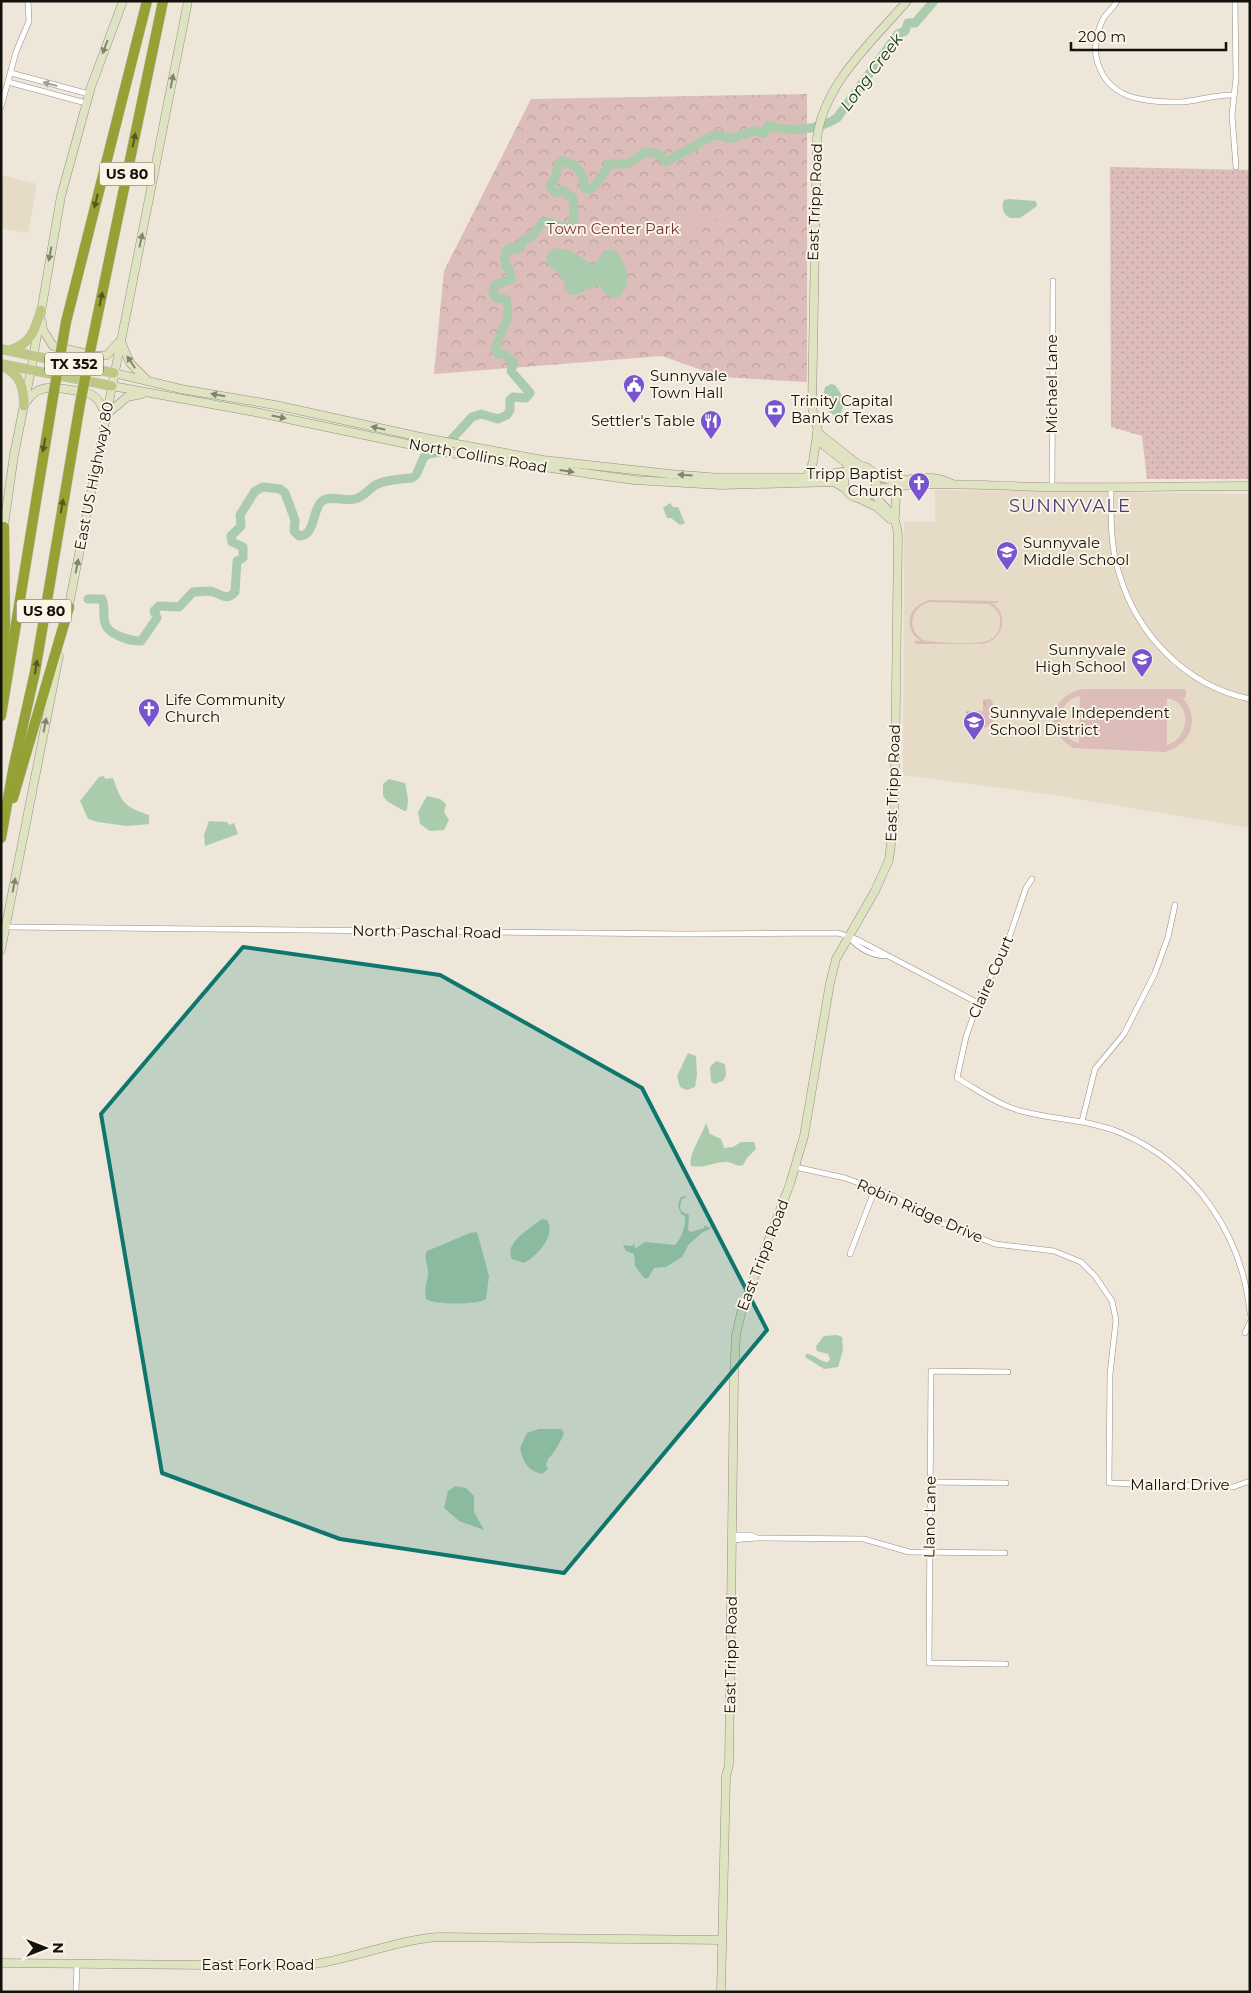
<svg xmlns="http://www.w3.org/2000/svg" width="1251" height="1993" viewBox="0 0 1251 1993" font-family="Montserrat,sans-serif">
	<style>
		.built { fill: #e5dbc6 }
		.grass { fill: url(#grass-dots) }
		.park { fill: url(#park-crowns) }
		.garden { fill: #ddbdba; fill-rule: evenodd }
		.water { fill: #abccac }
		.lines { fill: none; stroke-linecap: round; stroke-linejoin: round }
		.river { stroke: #abccac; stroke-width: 9 }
		.street-casing { stroke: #958f83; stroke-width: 6 }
		.secondary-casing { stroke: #958f83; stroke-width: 9 }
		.primary-casing { stroke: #c6c6c5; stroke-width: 10 }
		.highway-casing { stroke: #c6c6c5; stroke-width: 11 }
		.street { stroke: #fff; stroke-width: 5 }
		.secondary { stroke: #dfe3c2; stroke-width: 8 }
		.primary { stroke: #bfc785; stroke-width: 9 }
		.highway { stroke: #95a134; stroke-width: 10 }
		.highway-bridge-casing { stroke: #c6c6c5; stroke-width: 11; stroke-linecap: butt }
		.highway-bridge { stroke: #95a134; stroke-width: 10 }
		.oneway { fill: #838470 }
		.oneway2 { fill: #a1a09e }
		.oneway3 { fill: #545920 }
		.marked { fill: #0f766e; fill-opacity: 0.2; stroke: #0f766e; stroke-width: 4; stroke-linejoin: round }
		.labels { text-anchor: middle; stroke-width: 4; stroke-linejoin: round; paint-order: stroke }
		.shield { fill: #faf3e6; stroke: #58554d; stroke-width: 1 }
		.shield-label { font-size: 14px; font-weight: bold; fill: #13110c }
		.street-label { font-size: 15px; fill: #13110c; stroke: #faf3e6 }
		.park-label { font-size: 15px; fill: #723633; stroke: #faf3e6 }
		.poi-label { font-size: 15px; fill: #13110c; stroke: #faf3e6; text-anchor: start }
		.water-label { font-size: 16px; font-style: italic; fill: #03360d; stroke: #faf3e6 }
		.quarter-label { font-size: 18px; letter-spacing: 1px; fill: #4a3b78; stroke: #faf3e6 }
	</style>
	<defs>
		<pattern id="grass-dots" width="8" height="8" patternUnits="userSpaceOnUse" patternTransform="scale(1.25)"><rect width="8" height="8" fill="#ddbdba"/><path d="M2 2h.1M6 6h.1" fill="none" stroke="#bda19f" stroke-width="1.8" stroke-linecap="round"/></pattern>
		<pattern id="park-crowns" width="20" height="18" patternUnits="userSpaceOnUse" patternTransform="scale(1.25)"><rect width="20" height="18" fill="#ddbdba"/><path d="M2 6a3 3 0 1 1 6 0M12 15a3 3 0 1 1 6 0" fill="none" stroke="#bda19f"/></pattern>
	</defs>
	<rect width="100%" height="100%" fill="#ede6d9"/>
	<g class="built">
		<polygon points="1,175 37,184 28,233 1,228"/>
		<polygon points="935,490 1250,494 1250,828 1047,794 903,775 904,522 935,522"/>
	</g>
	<polygon class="grass" points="1110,167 1250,170 1250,479 1147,479 1142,436 1111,427"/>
	<g class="park">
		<polygon points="807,94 807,382 721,377 662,356 434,374 444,271 531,99"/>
		<path d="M983,699H991C995,706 998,724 986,727C980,729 972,727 966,727V711H983Z"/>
	</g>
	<g class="garden">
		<polygon points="736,213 737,227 716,228 715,214"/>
		<polygon points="697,215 699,240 671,241 669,216"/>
		<path d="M930,600L998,601V603H992C1011,616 1002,641 982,644H915V641H921C901,628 909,604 930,600ZM930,602L989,604C996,609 1001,614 1000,623C1000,632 995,638 987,641C974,645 937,643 923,640C906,629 910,607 930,602Z"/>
		<path d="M1083,689H1186V697L1183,698C1200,719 1192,744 1165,752L1073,748C1043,730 1049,696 1083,689ZM1080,696L1079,742V743C1054,737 1055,701 1080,696ZM1167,698C1193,703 1190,738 1167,745Z"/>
	</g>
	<g class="water">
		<path d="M1009,199L1036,201L1037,206L1020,218H1010C1003,215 1001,206 1004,200Z"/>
		<path d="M556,248L571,250L591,264C600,262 599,252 608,250C621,246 629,274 627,283C626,288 622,293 620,297L611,298L597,285L575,295L568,294L560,275L546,263L547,253Z"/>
		<path d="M831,384L835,385L845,400L841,414L838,416C824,414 822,399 825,387Z"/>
		<polygon points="670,503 673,507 678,507 685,523 680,525 671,518 667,518 663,508"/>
		<path d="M104,776L105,779L113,778C122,803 123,806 149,815V824L127,826L98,822L88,819L80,801L99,777Z"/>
		<polygon points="389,779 405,783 408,799 407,810 404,811 387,801 383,796 383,784"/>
		<polygon points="427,796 440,799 446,804 444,812 449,820 444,830 430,831 420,824 418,812"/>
		<polygon points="209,821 227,822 229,825 234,823 238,834 205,846 204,835"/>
		<polygon points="688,1053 696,1056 697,1075 695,1087 687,1090 680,1087 677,1076"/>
		<polygon points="716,1061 725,1064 726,1075 723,1081 714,1084 711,1081 710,1067"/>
		<path d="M706,1123L710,1134L721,1139L724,1148L733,1147L741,1142H754L756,1149L747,1158L743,1165C736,1167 734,1163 728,1162C720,1160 704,1169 691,1166C688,1155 702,1135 706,1123Z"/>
		<path d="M684,1196L687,1197L682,1199L680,1206L681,1211L689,1215L688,1230L691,1232L704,1228L705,1225L709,1228L712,1224L710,1229L703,1232L689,1244L682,1257L666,1267L654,1268L648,1278H644L635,1266L634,1254L626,1251L623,1245L632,1246L635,1243L634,1247L636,1248L645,1242L675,1245C682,1238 686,1225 685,1216L681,1214L678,1206L680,1198Z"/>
		<path d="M542,1219L547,1220C557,1235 537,1256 524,1263L512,1259C503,1243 531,1228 542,1219Z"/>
		<path d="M477,1232L489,1276L486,1299C478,1305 434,1305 426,1299C424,1286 427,1285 428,1275C429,1265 423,1260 427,1251L470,1233Z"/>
		<path d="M837,1335L842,1337L843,1350L838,1367L824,1369L805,1357L806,1354C815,1354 821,1363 828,1362L830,1359L828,1354L817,1351L816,1346L824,1336Z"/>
		<path d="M539,1429H561L564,1433C563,1438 552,1456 548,1459L546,1465L548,1469L542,1474C527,1470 523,1462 520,1448L527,1433Z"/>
		<polygon points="455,1486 466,1488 474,1496 474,1512 484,1530 459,1521 444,1508 448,1491"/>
	</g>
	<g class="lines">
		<path class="river" d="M88,599H102C106,608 102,615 105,623C108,635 130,641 141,641L157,618L154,611L159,606L179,607L193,592C198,592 205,591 210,591C221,593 226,602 235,592L237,561L243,558V547L232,542L231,536L241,526L240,515L255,491L263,487L280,489L285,493L295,520L294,531L299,536C315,536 312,512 321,502C329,494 345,502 355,499C363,497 367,491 374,486C383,480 401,479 412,478L416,475L424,457L429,454L440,452L472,417L481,414L498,419L507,415L510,410V400L513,397L526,398L530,393L511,371L514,363L504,354H498L495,349C500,332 514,315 505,299L496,298L493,292L495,285L511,279L510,271L505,265V253L509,247L519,249L524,240L532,237L542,223L548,222L568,228L574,221L573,198L562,190L558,193L554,192L550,186L557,175V167L563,160L569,164L575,165L583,177L584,188L591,189C599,184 603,173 609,164H628L645,152L658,154L666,162L714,135L734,138L754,131L764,133L769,125C790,133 818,130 837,118L898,34L905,31L908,23H915L934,1"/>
		<g class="street-casing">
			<g id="street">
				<path d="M1117,1C1114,7 1109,11 1105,16C1098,27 1094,43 1096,56C1105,100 1143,102 1181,102C1199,101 1215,94 1234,95"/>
				<polyline points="1235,1 1236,78 1232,115 1236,167"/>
				<polyline points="11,73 89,94"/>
				<polyline points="8,82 86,103"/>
				<polyline points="1,107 16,52 29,21 28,1"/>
				<path d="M1111,486C1111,516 1110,545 1119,573C1137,635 1186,686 1250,699"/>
				<polyline points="1052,487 1053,281"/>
				<path d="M1032,879L1026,888L1009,938L978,1003L966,1037L957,1078C978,1090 1001,1107 1025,1112C1057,1120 1090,1120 1121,1133C1194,1164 1242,1234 1250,1313"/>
				<polyline points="6,927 685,934 838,933 856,939 978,1003"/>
				<path d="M848,936C858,948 871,955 885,956"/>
				<polyline points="1082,1121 1095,1069 1124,1034 1155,973 1168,937 1175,905"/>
				<polyline points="795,1167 845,1178 894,1196 932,1219 995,1244 1054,1251 1081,1262 1095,1276 1112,1301 1116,1320 1110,1374 1109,1483 1233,1487 1250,1481"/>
				<polyline points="850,1254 875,1189"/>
				<polyline points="1245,1333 1250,1322"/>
				<polyline points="930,1482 1006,1483"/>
				<polyline points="732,1535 751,1535 756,1538"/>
				<polyline points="732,1540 756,1538 864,1539 909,1552 1005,1553"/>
				<polyline points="1006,1664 929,1663 931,1371 1008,1372"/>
				<polyline points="76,1992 77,1964"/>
			</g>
		</g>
		<g class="secondary-casing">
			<g id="secondary">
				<polyline points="42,322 43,330 53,346 97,356 107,355 120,341"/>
				<polyline points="121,342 130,363 146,379"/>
				<polyline points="114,373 181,389 275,405 425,438 543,460 670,474 721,478 803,478 848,471"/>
				<polyline points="112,386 255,412 450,453 591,474 634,480 721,485 834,482 846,489"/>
				<path d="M26,402C38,384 52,387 71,390C76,391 85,391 90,394C99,398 102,407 106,415"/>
				<polyline points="106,415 127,397 142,394"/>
				<polyline points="817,432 860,466"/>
				<circle cx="860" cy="482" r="16"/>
				<path d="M850,469L845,462L821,443L812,407L817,138C824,83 873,41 907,1"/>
				<path d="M875,475C900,488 925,469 952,484"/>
				<polyline points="807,477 813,462 817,434"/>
				<path d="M875,489C931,480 988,486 1045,487C1113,488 1181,486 1250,486"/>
				<polyline points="858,498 877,507 890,519"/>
				<polyline points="895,516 896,494 901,486"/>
				<polyline points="3,532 14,455 31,370 61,196 91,87 123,1"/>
				<polyline points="68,610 188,1"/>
				<polyline points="1,950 59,656"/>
				<path d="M1,1963L296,1966C345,1963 389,1941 438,1937L722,1940"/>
				<path d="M721,1992L726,1776L729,1765L734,1379L736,1335L742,1309L790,1184L804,1136L830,983L836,959L875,891L889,860L894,819L895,770L898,536C896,506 880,511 874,490"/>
			</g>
		</g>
		<g class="primary-casing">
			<g id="primary">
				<polyline points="1,349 114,373"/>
				<path d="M10,350C31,344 35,330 41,310"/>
				<polyline points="1,364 112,386"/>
				<path d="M4,367C21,375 24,389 24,406"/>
			</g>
		</g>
		<g class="highway-casing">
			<g id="highway">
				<polyline points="66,322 147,1"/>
				<polyline points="91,347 163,1"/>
				<polyline points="1,673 5,625 4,527"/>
				<polyline points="1,716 53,397"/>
				<polyline points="13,798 69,607"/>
				<polyline points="1,838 14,765 35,672 80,404"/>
			</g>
		</g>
		<use href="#street" class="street"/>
		<use href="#secondary" class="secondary"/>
		<use href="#primary" class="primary"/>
		<use href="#highway" class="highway"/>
		<g class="highway-bridge-casing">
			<g id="highway-bridge">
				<polyline points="53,397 66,322"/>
				<polyline points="80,404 91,347"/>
			</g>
		</g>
		<use href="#highway-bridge" class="highway-bridge"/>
	</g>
	<defs><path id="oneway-solid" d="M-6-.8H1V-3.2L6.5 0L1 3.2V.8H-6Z" transform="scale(1.25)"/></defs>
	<g class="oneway">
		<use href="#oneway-solid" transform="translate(105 47) rotate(111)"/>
		<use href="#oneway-solid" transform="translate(172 81) rotate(-79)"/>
		<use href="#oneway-solid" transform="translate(141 240) rotate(-78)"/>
		<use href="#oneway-solid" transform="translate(50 254) rotate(101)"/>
		<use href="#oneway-solid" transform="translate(131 362) rotate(-124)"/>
		<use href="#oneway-solid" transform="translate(218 395) rotate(-170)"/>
		<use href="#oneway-solid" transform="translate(279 417) rotate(12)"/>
		<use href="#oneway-solid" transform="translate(378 428) rotate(-167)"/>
		<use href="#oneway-solid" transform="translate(567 471) rotate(8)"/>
		<use href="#oneway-solid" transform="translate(685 475) rotate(-177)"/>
		<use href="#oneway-solid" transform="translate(77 566) rotate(-79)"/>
		<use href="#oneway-solid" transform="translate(45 725) rotate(-79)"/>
		<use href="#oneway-solid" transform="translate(14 885) rotate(-79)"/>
	</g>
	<use class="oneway2" href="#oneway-solid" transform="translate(50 84) rotate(-165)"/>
	<g class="oneway3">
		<use href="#oneway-solid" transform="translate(134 140) rotate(-78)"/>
		<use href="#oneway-solid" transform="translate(96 201) rotate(104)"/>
		<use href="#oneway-solid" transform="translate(101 299) rotate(-78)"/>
		<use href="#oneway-solid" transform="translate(44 445) rotate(100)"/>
		<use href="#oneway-solid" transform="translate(62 506) rotate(-80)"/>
		<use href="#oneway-solid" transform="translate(36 667) rotate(-81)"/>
	</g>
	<path class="marked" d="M243,947L440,975L642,1088L767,1330L564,1573L340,1539L162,1473L101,1114Z"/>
	<defs>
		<g id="civic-pin" transform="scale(1.125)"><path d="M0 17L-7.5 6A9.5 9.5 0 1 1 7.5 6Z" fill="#7855cf" stroke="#faf3e6"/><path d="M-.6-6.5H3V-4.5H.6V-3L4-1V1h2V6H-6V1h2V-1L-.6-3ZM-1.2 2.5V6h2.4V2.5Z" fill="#fff"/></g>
		<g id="bank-pin" transform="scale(1.125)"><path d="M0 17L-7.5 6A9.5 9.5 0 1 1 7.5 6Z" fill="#7855cf" stroke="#faf3e6"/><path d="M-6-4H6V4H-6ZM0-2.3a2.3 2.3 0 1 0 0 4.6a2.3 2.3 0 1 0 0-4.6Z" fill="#fff"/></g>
		<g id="restaurant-pin" transform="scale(1.125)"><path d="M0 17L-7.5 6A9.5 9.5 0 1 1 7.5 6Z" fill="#7855cf" stroke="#faf3e6"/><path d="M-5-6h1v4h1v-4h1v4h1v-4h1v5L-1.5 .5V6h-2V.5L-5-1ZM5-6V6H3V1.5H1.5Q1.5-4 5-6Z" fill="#fff"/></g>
		<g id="church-pin" transform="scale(1.125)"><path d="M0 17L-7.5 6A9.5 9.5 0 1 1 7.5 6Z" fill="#7855cf" stroke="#faf3e6"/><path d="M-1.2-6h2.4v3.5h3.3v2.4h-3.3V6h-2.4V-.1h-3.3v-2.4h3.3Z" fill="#fff"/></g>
		<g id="school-pin" transform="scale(1.125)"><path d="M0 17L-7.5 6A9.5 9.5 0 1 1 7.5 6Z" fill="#7855cf" stroke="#faf3e6"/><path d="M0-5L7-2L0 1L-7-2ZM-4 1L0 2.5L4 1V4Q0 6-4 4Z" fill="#fff"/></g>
	</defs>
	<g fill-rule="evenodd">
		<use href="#civic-pin" x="634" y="385"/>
		<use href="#bank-pin" x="775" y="410"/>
		<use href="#restaurant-pin" x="711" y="421"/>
		<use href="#church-pin" x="919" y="483"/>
		<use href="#school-pin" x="1007" y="552"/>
		<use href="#school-pin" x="1142" y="659"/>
		<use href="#church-pin" x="149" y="709"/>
		<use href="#school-pin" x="974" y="722"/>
	</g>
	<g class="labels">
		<g class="shield">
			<rect x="99.5" y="162.5" width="55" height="23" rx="4"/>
			<rect x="45" y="352.5" width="58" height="23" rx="4"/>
			<rect x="16.5" y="599.5" width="55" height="23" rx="4"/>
		</g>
		<g class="shield-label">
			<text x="127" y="179">US 80</text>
			<text x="74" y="369">TX 352</text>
			<text x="44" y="616">US 80</text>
		</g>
		<g class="street-label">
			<text transform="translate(815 202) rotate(-88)" y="5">East Tripp Road</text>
			<text transform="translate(1052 384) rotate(-90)" y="5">Michael Lane</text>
			<text transform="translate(478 456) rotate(10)" y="5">North Collins Road</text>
			<text transform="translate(94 476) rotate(-79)" y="5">East US Highway 80</text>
			<text transform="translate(893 783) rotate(-88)" y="5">East Tripp Road</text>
			<text transform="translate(427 932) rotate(1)" y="5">North Paschal Road</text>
			<text transform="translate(991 977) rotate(-66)" y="5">Claire Court</text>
			<text transform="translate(920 1211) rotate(24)" y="5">Robin Ridge Drive</text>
			<text transform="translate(763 1255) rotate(-69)" y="5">East Tripp Road</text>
			<text x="1180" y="1490">Mallard Drive</text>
			<text transform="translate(930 1517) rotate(-89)" y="5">Llano Lane</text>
			<text transform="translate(731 1655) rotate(-89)" y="5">East Tripp Road</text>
			<text x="258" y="1970">East Fork Road</text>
		</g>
		<g class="park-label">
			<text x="613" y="234">Town Center Park</text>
		</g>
		<g class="poi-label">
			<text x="650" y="381">Sunnyvale<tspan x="650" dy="17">Town Hall</tspan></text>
			<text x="791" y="406">Trinity Capital<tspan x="791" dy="17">Bank of Texas</tspan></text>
			<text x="695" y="426" text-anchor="end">Settler's Table</text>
			<text x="903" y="479" text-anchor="end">Tripp Baptist<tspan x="903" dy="17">Church</tspan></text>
			<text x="1023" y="548">Sunnyvale<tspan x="1023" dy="17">Middle School</tspan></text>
			<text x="1126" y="655" text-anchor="end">Sunnyvale<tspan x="1126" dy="17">High School</tspan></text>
			<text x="165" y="705">Life Community<tspan x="165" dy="17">Church</tspan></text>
			<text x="990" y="718">Sunnyvale Independent<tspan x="990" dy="17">School District</tspan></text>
		</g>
		<g class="water-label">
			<text transform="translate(871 72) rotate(-53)" y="6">Long Creek</text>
		</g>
		<g class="quarter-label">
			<text x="1070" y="512">SUNNYVALE</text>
		</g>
	</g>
	<rect width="1251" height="1993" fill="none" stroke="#13110c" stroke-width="5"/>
	<g transform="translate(45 1948) rotate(90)" stroke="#faf3e6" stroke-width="4" paint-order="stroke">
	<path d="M0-4L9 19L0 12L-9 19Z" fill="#13110c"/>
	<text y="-8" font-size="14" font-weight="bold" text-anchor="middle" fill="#13110c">N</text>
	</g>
	<path d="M1071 42v8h155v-8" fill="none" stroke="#13110c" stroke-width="2.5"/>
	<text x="1078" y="42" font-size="15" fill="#13110c" stroke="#faf3e6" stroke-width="4" paint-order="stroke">200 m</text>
</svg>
